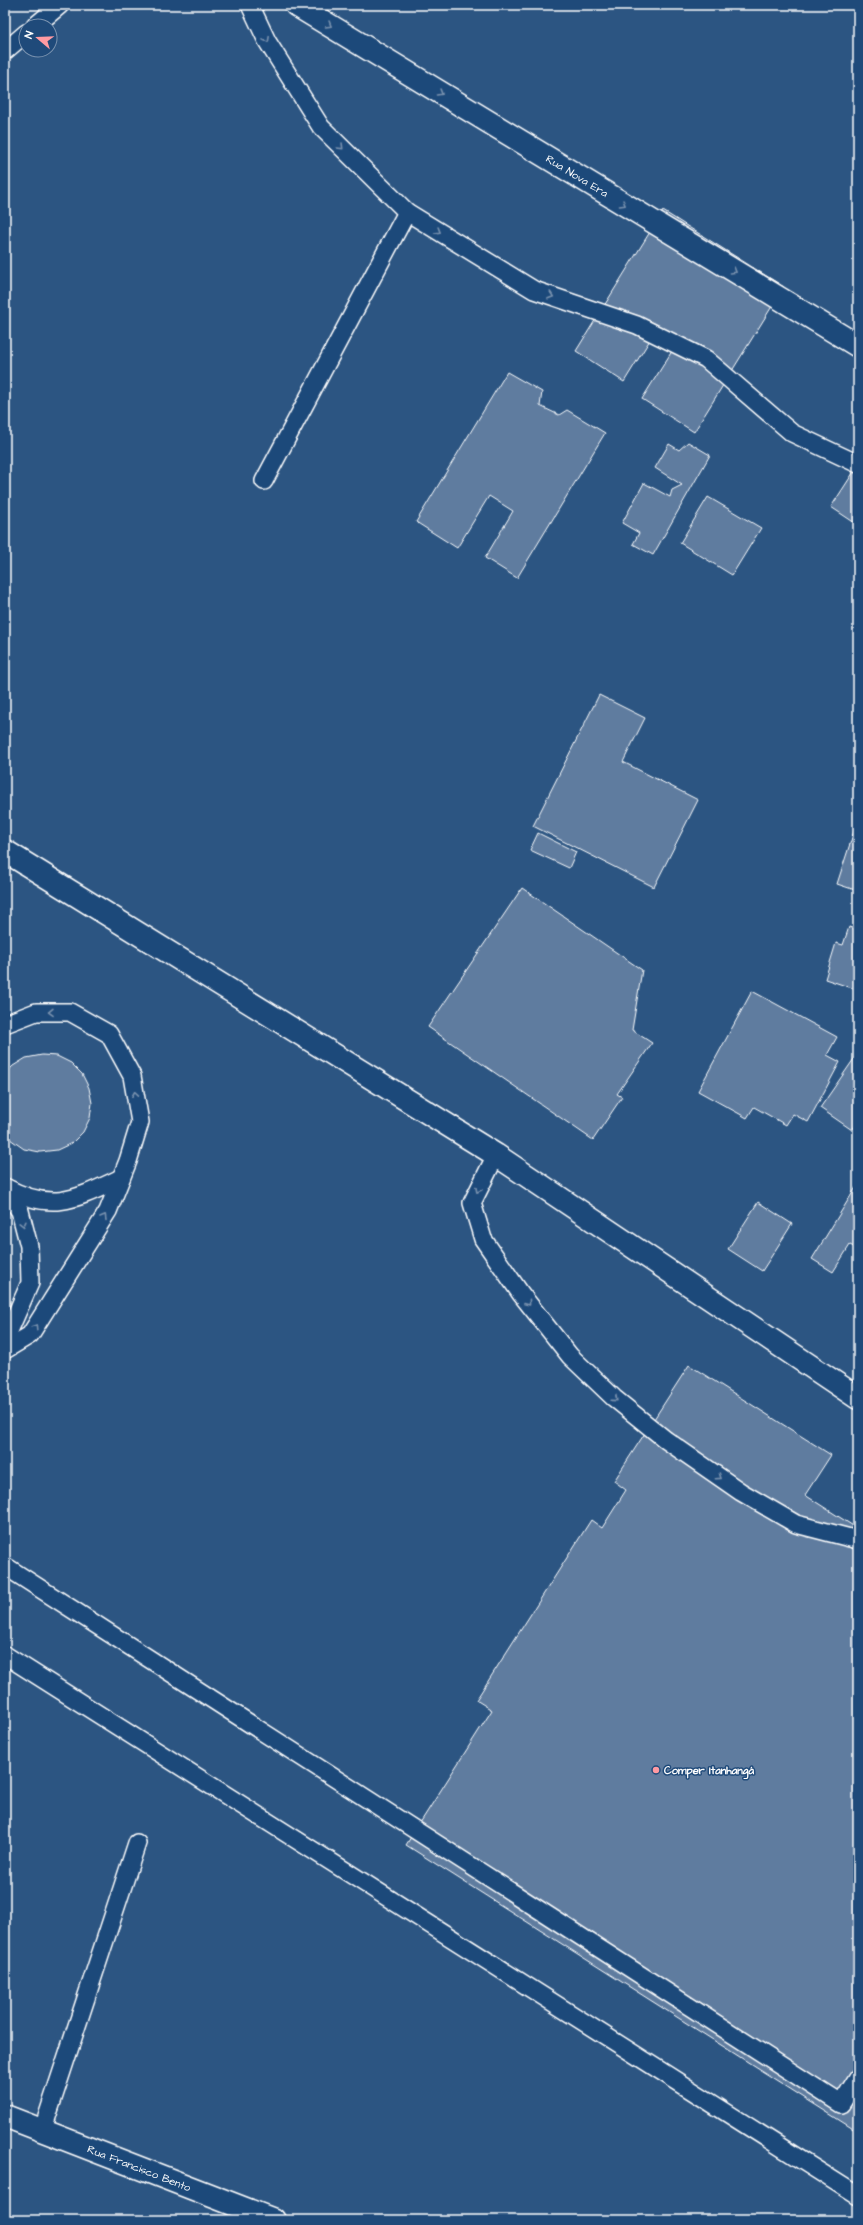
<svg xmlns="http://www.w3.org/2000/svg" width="863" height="2225" viewBox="0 0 863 2225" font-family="'Architects Daughter',sans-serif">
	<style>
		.building { fill: #5e7c9f; stroke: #fff }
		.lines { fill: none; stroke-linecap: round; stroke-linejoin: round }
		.lane-casing { stroke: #fff; stroke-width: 20 }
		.street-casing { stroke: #fff; stroke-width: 25 }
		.secondary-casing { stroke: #fff; stroke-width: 25 }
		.lane { stroke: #1f4a7a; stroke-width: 17 }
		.street { stroke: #1f4a7a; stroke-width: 22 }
		.secondary { stroke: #1f4a7a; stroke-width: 22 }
		.oneway { stroke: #7992af }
		.poi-dot { fill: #ff9aa2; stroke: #1f4a7a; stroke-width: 1.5 }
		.labels { text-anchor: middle; stroke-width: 3; stroke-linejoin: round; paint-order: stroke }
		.street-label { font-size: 11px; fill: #fff; stroke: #1f4a7a }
		.poi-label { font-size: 11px; font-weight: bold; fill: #fff; stroke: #1f4a7a; text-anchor: start }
	</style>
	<rect width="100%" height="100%" fill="#2c5582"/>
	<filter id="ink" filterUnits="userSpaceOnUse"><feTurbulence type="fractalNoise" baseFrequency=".025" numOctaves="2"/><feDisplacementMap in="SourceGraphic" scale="8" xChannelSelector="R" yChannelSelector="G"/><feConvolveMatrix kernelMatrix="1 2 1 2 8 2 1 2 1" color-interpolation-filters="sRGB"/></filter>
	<g filter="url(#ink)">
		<g class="building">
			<polygon points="663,211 784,287 694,432 642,399 674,348 653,335 624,382 576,351"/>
			<polygon points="507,372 542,392 540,406 559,415 567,410 605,433 517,578 485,558 513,511 489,496 457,548 416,522"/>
			<polygon points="688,442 710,455 653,555 633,544 639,533 622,523 644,483 670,497 672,490 682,485 655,468 669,444 679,450"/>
			<polygon points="855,470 858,472 858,525 831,507"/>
			<polygon points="708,497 761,528 732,575 680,543"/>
			<polygon points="599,695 645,718 623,762 698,800 654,887 533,826"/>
			<polygon points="858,819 858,891 837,884"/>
			<polygon points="538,833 576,852 569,868 530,850"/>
			<polygon points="522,888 642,970 632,1030 652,1043 617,1094 622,1097 593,1140 428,1027"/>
			<polygon points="849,927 858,930 858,990 825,979 836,943 843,945"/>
			<polygon points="752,991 837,1037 827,1055 840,1062 808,1122 793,1114 786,1125 754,1107 747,1118 698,1091"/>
			<polygon points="858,1053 858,1122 852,1130 820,1108"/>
			<polygon points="42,1055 57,1056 71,1063 82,1074 89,1088 92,1103 90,1118 83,1132 72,1143 57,1150 40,1152 24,1149 10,1139 5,1133 5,1074 13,1066 26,1058"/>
			<polygon points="858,1184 858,1249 850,1245 833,1272 812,1259"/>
			<polygon points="758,1202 792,1224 762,1271 728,1249"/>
			<polygon points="689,1365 831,1455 805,1495 858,1529 858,2132 406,1845 492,1710 476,1700 591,1520 602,1528 626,1490 614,1481"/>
		</g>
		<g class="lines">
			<g class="lane-casing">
				<g id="lane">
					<polyline points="250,5 267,41 321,127 407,212 534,290 637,325 706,359 792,433 858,464"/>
					<polyline points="35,26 60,5"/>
					<polyline points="5,51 26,33"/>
					<polyline points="264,481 407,212"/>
					<polyline points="5,1024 36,1012 70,1012 109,1034 132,1076 140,1122 128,1161 108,1211 30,1335 5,1350"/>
					<polyline points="496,1155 472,1203 483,1239 521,1294 570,1356 614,1398 666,1440 741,1492 796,1524 858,1540"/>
					<path d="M5,1187C53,1213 76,1199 121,1178"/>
					<polyline points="5,1190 20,1211 29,1246 30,1283 5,1340"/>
					<polyline points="5,1566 841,2104 858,2077"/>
					<polyline points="5,1655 858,2196"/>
					<polyline points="43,2129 137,1843"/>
				</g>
			</g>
			<g class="street-casing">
				<g id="street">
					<path id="s1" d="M296,5L858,346"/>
					<polyline points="5,851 496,1155 858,1398"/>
				</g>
			</g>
			<g class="secondary-casing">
				<g id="secondary">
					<path id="s2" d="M5,2116L274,2220"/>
				</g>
			</g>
			<use href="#lane" class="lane"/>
			<use href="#street" class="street"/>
			<use href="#secondary" class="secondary"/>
		</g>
		<defs><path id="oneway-chevron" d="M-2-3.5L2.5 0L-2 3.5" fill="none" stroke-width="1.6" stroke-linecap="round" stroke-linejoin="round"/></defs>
		<g class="oneway">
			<use href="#oneway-chevron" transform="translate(329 25) rotate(31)"/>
			<use href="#oneway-chevron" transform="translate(267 40) rotate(62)"/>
			<use href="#oneway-chevron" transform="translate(440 93) rotate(31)"/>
			<use href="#oneway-chevron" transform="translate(341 147) rotate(45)"/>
			<use href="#oneway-chevron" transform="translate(623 204) rotate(31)"/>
			<use href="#oneway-chevron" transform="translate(438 231) rotate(31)"/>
			<use href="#oneway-chevron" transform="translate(734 271) rotate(31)"/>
			<use href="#oneway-chevron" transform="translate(551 296) rotate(19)"/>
			<use href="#oneway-chevron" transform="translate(51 1012) rotate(179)"/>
			<use href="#oneway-chevron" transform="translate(135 1094) rotate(-99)"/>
			<use href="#oneway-chevron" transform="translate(478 1190) rotate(117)"/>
			<use href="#oneway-chevron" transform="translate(104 1217) rotate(-59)"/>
			<use href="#oneway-chevron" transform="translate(23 1224) rotate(76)"/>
			<use href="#oneway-chevron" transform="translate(528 1303) rotate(51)"/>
			<use href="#oneway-chevron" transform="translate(35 1327) rotate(-57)"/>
			<use href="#oneway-chevron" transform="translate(615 1399) rotate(41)"/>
			<use href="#oneway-chevron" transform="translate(719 1477) rotate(34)"/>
		</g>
	</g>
	<circle class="poi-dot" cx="656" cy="1770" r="4"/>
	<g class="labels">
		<g class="street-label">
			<text dy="4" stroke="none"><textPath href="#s1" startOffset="329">Rua Nova Era</textPath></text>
			<text dy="4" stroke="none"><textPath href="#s2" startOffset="144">Rua Francisco Bento</textPath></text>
		</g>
		<g class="poi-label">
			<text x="664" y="1774">Comper Itanhangá</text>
		</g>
	</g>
	<rect width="863" height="2225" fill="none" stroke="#1f4a7a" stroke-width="20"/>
	<rect x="10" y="10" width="843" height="2205" fill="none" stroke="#fff" stroke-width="1.5" filter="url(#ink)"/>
	<g transform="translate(38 38) rotate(289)"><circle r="19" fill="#1f4a7a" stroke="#7992af"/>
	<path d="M0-3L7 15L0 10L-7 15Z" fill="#ff9aa2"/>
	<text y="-6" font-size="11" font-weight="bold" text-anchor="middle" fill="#ffffff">N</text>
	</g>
</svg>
